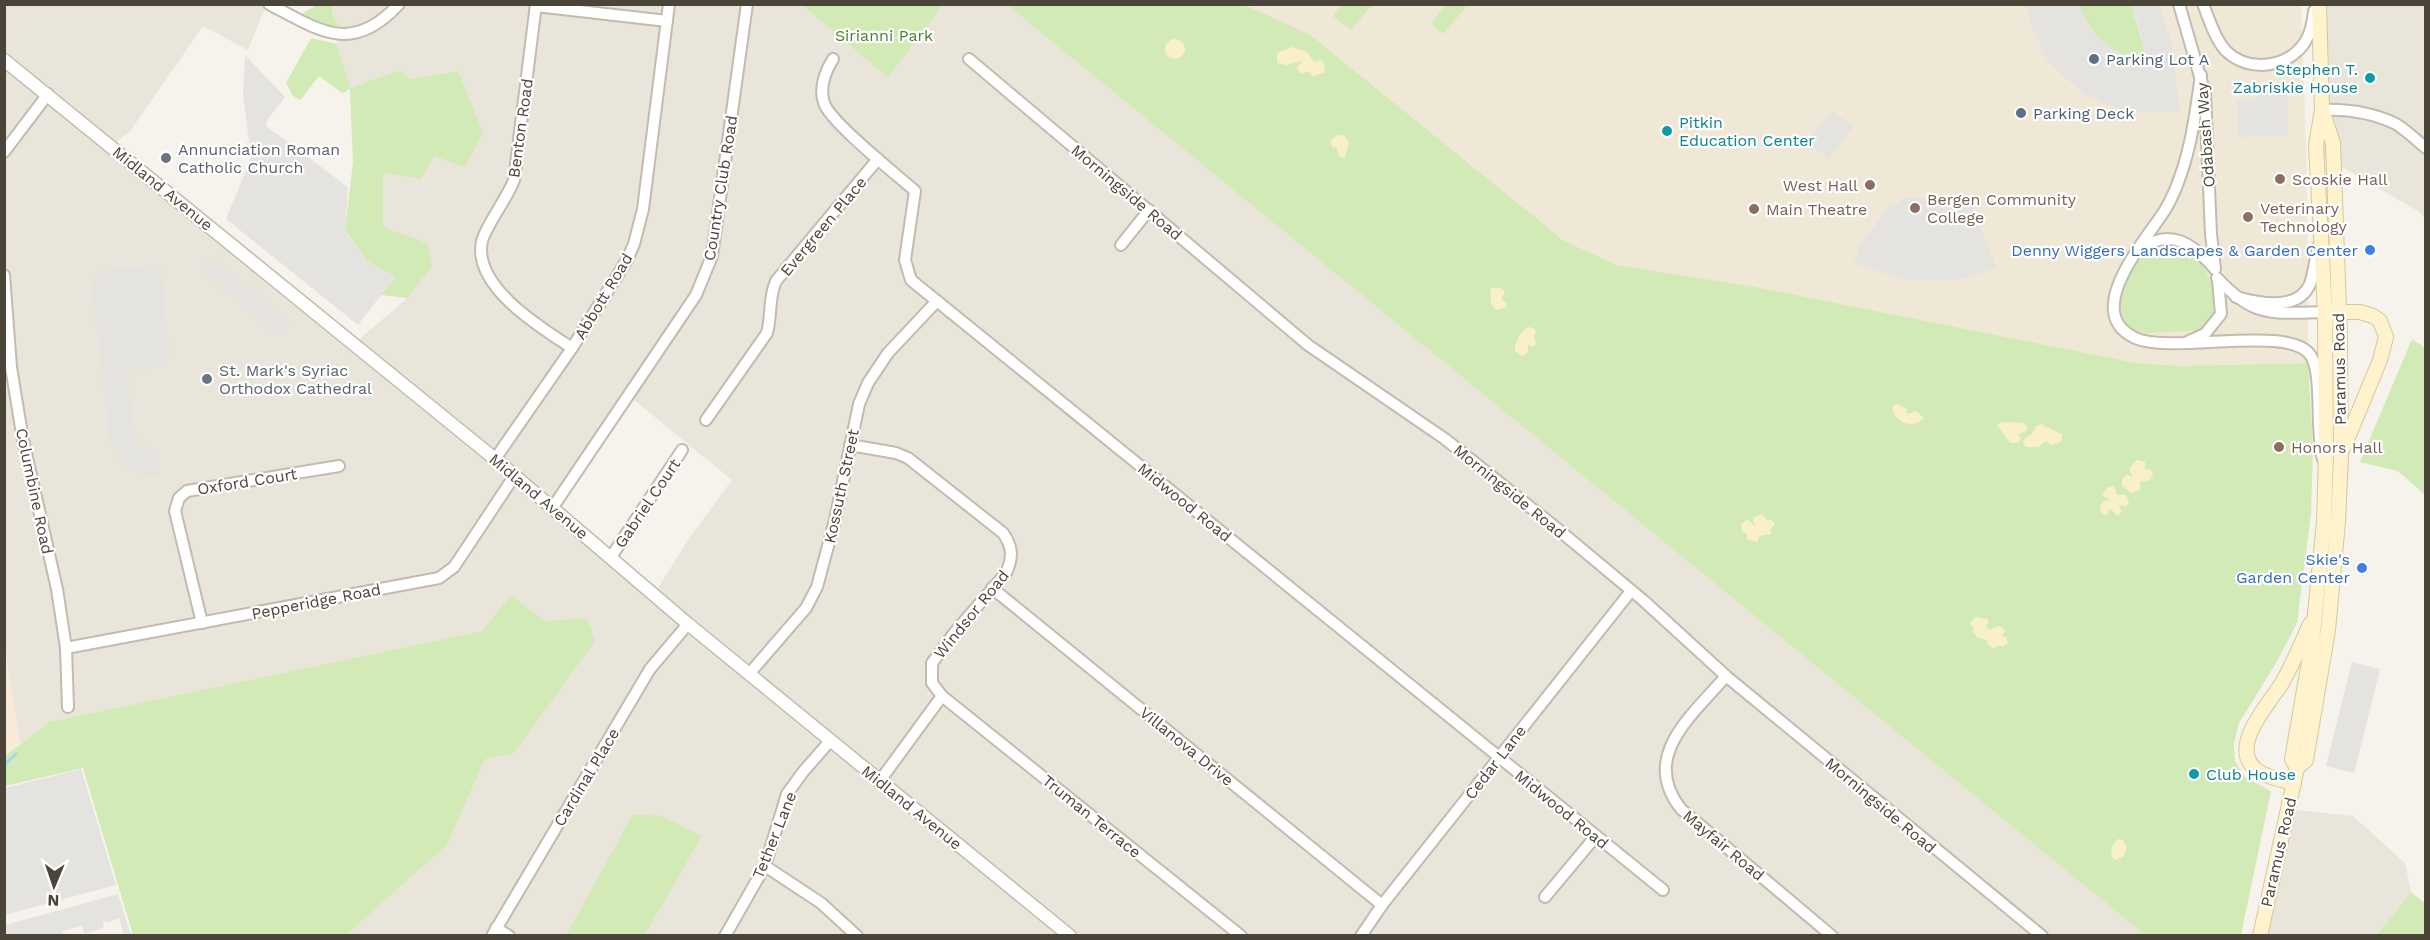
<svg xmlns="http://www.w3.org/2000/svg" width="2430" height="940" viewBox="0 0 2430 940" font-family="'Work Sans',sans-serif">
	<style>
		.residential { fill: #eae5da; fill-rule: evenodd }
		.commercial { fill: #f7ead8 }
		.education { fill: #efe8d6 }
		.green { fill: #d2eab5 }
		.sand { fill: #f9efc9 }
		.parking { fill: #e5e3e0 }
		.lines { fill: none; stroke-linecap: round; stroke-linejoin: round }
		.stream { stroke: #a9d4f2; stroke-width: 3 }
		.minor-casing { stroke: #c2bbae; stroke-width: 14 }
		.tertiary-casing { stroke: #c2bbae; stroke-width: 15 }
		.secondary-casing { stroke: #d6c79b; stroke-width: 16 }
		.minor { stroke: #fff; stroke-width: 10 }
		.tertiary { stroke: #fff; stroke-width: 12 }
		.secondary { stroke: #fff3cd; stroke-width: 14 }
		.service-dot { fill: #5c6f8a; stroke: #fff; stroke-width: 2 }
		.culture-dot { fill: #0f9aa8; stroke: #fff; stroke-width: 2 }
		.worship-dot { fill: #6b7280; stroke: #fff; stroke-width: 2 }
		.education-dot { fill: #8d6e63; stroke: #fff; stroke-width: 2 }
		.shop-dot { fill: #3f7fe0; stroke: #fff; stroke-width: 2 }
		.labels { text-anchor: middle; stroke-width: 4.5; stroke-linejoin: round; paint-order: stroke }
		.park-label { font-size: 16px; fill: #4a7f2a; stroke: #fff }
		.service-label { font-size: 16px; fill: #4e5e75; stroke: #fff; text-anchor: start }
		.culture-label { font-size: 16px; fill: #0d838f; stroke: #fff; text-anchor: start }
		.street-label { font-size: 16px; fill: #4b4439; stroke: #fff }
		.worship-label { font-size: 16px; fill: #5b616d; stroke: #fff; text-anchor: start }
		.education-label { font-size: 16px; fill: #785e54; stroke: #fff; text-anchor: start }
		.shop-label { font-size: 16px; fill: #366cbe; stroke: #fff; text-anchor: end }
	</style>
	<rect width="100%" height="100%" fill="#f6f3ec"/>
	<g class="residential">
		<polygon points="4,5 266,5 248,50 203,26 131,130 112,146 5,60"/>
		<path d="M332,5H802L888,78L943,5H1007L2145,935H645L702,836L633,814L566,935H346L447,845L485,759L587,618L545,621L511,595L482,631L49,722L20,744L4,641V62L354,344L407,298L427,243L383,228V173L457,71L410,79L400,70L350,88L333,30L337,24L332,13ZM629,396L732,480L690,537L654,594L553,507Z"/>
		<polygon points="2319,5 2425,5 2425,218 2418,211 2323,156"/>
		<polygon points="2288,809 2353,816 2405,863 2411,892 2377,935 2260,936"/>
	</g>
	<polygon class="commercial" points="4,641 20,744 5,756 4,755"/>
	<polygon class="education" points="1244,5 2301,5 2307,175 2308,363 2177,366 2136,363 1750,286 1617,265 1564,240"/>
	<g class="green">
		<polygon points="1343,4 1372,4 1372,5 1351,30 1333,16"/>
		<polygon points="1447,4 1463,5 1466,7 1443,34 1431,23"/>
		<polygon points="317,5 332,5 332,13 338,24 333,30 316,22 303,13"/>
		<polygon points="802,5 943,5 888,78"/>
		<polygon points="1007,5 1244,5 1309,34 1563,240 1617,265 1750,286 2136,363 2177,366 2308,363 2313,448 2311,513 2297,623 2276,663 2239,723 2234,743 2235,761 2245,777 2271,791 2241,935 2145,935"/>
		<path d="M2079,5H2131L2147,60C2113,57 2090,36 2079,5Z"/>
		<polygon points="311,38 337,44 350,88 400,70 410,79 458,71 483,133 465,167 434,156 421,179 383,173 383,227 427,243 432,266 407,298 381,295 395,277 367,261 345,230 353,162 350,89 342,93 319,76 300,100 293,96 286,83"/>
		<path d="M2168,247C2201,248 2214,282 2218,310L2200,330L2171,332L2170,317V332L2146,333L2134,330L2133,332C2110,313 2124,268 2146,254C2152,249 2160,248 2168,247Z"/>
		<polygon points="2412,339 2425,348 2425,495 2398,471 2360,462"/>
		<polygon points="511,595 545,621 587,618 595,641 514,753 485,759 447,845 346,935 133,935 83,768 5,786 5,756 49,722 482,631"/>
		<polygon points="633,814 662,816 702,836 645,935 566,935"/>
		<polygon points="2411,892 2425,903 2425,935 2377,935"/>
	</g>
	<g class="sand">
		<circle cx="1175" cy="49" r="10"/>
		<polygon points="1292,47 1307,52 1314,62 1322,60 1325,66 1324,73 1312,76 1310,72 1300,73 1296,67 1301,64 1301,61 1287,65 1277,63 1277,53"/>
		<polygon points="1337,135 1343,135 1349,142 1345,157 1341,158 1337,152 1337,147 1333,148 1330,141"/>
		<polygon points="1492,288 1501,288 1505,292 1501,299 1507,304 1505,308 1496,310 1491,304 1490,291"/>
		<path d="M1528,327L1533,328L1536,331L1534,336L1536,343L1533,347L1528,345V352L1522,356L1515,351C1514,343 1521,331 1528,327Z"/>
		<path d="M1898,404L1908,410L1906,412L1908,414L1916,411L1924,418C1914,428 1899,425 1893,412V406Z"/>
		<polygon points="2002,422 2023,423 2027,426 2027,431 2018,434 2021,439 2018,443 2010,443 1997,425"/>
		<polygon points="2041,424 2063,435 2061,442 2052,445 2045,441 2039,447 2026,447 2023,443 2024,439 2032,434 2036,426"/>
		<polygon points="2136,460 2145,462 2145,469 2151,470 2153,474 2150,480 2140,482 2140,489 2132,493 2122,486 2122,479 2127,475 2133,477 2129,469"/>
		<polygon points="2114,486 2117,495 2126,495 2129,503 2126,506 2118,505 2122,511 2118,516 2110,509 2106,516 2101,512 2100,506 2104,501 2110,500 2102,495 2108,487"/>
		<polygon points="1762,514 1767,520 1772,520 1775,524 1770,530 1771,534 1759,536 1758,542 1747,540 1747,534 1742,532 1741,524 1748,519 1755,527 1753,518"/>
		<polygon points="1976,617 1987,619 1989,622 1986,627 1989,630 1999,626 2003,628 2005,632 2002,636 2006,637 2008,643 2003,647 1999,645 1994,648 1989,646 1986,640 1977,637 1973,632 1974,629 1970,623"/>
		<polygon points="2118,839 2123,840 2127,848 2123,857 2115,860 2112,857 2111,847"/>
	</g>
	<g class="parking">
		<polygon points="2026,5 2079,5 2090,29 2100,40 2123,54 2133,59 2146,60 2139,25 2131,5 2159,5 2171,42 2180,113 2126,111 2106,104 2082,92 2062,75 2046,58 2031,26"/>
		<polygon points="245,55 285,97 268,119 266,126 348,187 345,231 367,261 395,277 358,325 226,219 251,158 243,94"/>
		<polygon points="2287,83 2288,136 2238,137 2237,100 2256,99 2256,84"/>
		<polygon points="1832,110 1853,127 1829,159 1807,142"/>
		<polygon points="1969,195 1996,268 1960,279 1929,281 1901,279 1854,263 1860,245 1890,206 1901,203 1903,197 1932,200 1948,197 1950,203"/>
		<polygon points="213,257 292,323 280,336 200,270"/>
		<polygon points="150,266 151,272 161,270 170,355 166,361 167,366 125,371 123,366 119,374 127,374 135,437 142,446 157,450 160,476 142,474 129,468 118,458 111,446 91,279 99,278 99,271"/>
		<polygon points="2352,662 2380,669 2354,773 2326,766"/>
		<polygon points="81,769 116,885 5,915 5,788"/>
		<polygon points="118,894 131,935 124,935 119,918 108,922 103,921 104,928 84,934 82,926 62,931 63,935 5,935 5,925"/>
	</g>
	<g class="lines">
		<polyline class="stream" points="4,765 16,754"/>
		<g class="minor-casing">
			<g id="minor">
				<path d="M269,4C320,31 352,55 399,4"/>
				<path d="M536,4L514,180C507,199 486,225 482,241C472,286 541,328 572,348"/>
				<polyline points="2179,4 2205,94 2211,234 2215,269"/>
				<path d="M2203,4C2209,19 2215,39 2226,51C2249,73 2288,68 2305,42C2311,33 2313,21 2314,11"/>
				<polyline points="536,6 667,21"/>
				<path d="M833,59C825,72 819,88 824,103C830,122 897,175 915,191L905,260L911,280L1663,890"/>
				<polyline points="969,59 1308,345 1445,439 1560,531 1644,601 1726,676 2042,936"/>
				<path d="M2201,75C2196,109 2192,144 2180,177C2176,189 2171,200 2165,210C2147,239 2080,312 2135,338C2173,355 2291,323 2311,356C2323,375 2315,432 2323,459"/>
				<path d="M2322,110C2347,109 2373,113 2396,124C2406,130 2416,140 2426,148"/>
				<polyline points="4,152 48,94"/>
				<polyline points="1121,245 1149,210"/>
				<path d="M2140,250C2170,226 2194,245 2215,269"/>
				<polyline points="4,275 11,367 23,440 57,589 66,648 68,707"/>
				<path d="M2217,278C2255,319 2273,313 2325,312"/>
				<path d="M2236,297C2258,303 2298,312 2310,284C2314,273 2315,259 2318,247"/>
				<polyline points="2189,341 2205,334 2221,314 2218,280"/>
				<path d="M706,420L767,333C772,315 768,299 776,281L878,159"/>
				<path d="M850,445L896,453L908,458L1003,533C1013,547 1013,558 1006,573L955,632L932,663V683L942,696L879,782"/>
				<polyline points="495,459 572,348 627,260 634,244 643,209 669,4"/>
				<polyline points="553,507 696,295 712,256 747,4"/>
				<polyline points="611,557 682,450"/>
				<polyline points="992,588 1382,905"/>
				<polyline points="202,623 175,511 179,498 187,491 339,466"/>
				<polyline points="66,648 439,578 454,567 515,475"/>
				<polyline points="749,674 806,608 817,587 835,520 859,404 868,383 888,353 937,301"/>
				<path d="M1726,676C1693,715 1639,756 1681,809L1832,936"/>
				<polyline points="942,696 1241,936"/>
				<polyline points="765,866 821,903 857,936"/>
				<polyline points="1545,897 1596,836"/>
				<polyline points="496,928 509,936"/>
				<polyline points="492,936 650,669 688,624"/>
				<polyline points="725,936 765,866 787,794 803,772 830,741"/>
				<polyline points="1361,936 1382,905 1631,591"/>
			</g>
		</g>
		<g class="tertiary-casing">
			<polyline id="tertiary" points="4,60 495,459 688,624 1070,936"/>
		</g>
		<g class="secondary-casing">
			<g id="secondary">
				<polyline points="2330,312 2360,312 2373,316 2380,321 2386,337 2380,360 2344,447"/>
				<polyline points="2297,768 2292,759 2312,644 2324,522 2326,455 2325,312 2316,145 2322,110 2319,4"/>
				<path d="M2294,783C2282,780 2268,778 2258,771C2226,749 2269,704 2282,683C2293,664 2301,644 2310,624"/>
				<polyline points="2260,936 2297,768 2306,760 2328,630 2338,522 2341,456 2340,338 2333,143 2322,110"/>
			</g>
		</g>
		<use href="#minor" class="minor"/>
		<use href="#tertiary" class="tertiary"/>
		<use href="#secondary" class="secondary"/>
	</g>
	<g class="service-dot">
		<circle cx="2094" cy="59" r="6"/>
		<circle cx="2021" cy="113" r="6"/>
	</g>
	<g class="culture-dot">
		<circle cx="2370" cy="78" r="6"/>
		<circle cx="1667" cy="131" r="6"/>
		<circle cx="2194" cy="774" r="6"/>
	</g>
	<g class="worship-dot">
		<circle cx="166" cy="158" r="6"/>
		<circle cx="207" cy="379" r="6"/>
	</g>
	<g class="education-dot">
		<circle cx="2280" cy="179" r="6"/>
		<circle cx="1870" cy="185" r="6"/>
		<circle cx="1915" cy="208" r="6"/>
		<circle cx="1754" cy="209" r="6"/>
		<circle cx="2248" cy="217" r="6"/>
		<circle cx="2279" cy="447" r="6"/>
	</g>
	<g class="shop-dot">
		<circle cx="2370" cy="250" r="6"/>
		<circle cx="2362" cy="568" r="6"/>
	</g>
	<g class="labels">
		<g class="park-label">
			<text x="884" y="41">Sirianni Park</text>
		</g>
		<g class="service-label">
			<text x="2106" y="65">Parking Lot A</text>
			<text x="2033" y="119">Parking Deck</text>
		</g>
		<g class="culture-label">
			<text x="2358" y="75" text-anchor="end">Stephen T.<tspan x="2358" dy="18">Zabriskie House</tspan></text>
			<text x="1679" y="128">Pitkin<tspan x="1679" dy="18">Education Center</tspan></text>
			<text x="2206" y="780">Club House</text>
		</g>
		<g class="street-label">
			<text transform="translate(520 128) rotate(-82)" y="6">Benton Road</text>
			<text transform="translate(2205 135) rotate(-94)" y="6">Odabash Way</text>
			<text transform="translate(163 188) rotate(39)" y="6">Midland Avenue</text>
			<text transform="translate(720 188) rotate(-81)" y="6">Country Club Road</text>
			<text transform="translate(1127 192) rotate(40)" y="6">Morningside Road</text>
			<text transform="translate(823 226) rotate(-50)" y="6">Evergreen Place</text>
			<text transform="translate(603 296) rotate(-59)" y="6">Abbott Road</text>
			<text transform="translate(2339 369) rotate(-91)" y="6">Paramus Road</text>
			<text transform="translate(247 481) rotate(-9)" y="6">Oxford Court</text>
			<text transform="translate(841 486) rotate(-78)" y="6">Kossuth Street</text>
			<text transform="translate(35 491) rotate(78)" y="6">Columbine Road</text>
			<text transform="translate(1510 491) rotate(39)" y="6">Morningside Road</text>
			<text transform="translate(539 496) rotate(40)" y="6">Midland Avenue</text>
			<text transform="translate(1185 502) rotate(39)" y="6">Midwood Road</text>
			<text transform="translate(647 503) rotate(-56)" y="6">Gabriel Court</text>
			<text transform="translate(316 601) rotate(-11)" y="6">Pepperidge Road</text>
			<text transform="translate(971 614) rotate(-51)" y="6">Windsor Road</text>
			<text transform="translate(1187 746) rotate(39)" y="6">Villanova Drive</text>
			<text transform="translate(1495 762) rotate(-52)" y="6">Cedar Lane</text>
			<text transform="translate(586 777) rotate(-59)" y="6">Cardinal Place</text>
			<text transform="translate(1881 805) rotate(40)" y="6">Morningside Road</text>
			<text transform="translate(912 807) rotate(39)" y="6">Midland Avenue</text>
			<text transform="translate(1562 809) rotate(39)" y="6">Midwood Road</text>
			<text transform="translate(1092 816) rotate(39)" y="6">Truman Terrace</text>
			<text transform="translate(774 835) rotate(-68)" y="6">Tether Lane</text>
			<text transform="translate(1724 845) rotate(40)" y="6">Mayfair Road</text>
			<text transform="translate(2278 852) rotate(-77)" y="6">Paramus Road</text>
		</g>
		<g class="worship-label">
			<text x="178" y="155">Annunciation Roman<tspan x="178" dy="18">Catholic Church</tspan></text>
			<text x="219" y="376">St. Mark's Syriac<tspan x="219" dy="18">Orthodox Cathedral</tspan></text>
		</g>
		<g class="education-label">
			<text x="2292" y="185">Scoskie Hall</text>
			<text x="1858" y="191" text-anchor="end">West Hall</text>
			<text x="1927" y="205">Bergen Community<tspan x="1927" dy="18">College</tspan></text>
			<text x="2260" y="214">Veterinary<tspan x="2260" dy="18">Technology</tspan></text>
			<text x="1766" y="215">Main Theatre</text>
			<text x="2291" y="453">Honors Hall</text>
		</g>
		<g class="shop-label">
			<text x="2358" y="256">Denny Wiggers Landscapes &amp; Garden Center</text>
			<text x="2350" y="565">Skie's<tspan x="2350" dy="18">Garden Center</tspan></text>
		</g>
	</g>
	<rect width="2430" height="940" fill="none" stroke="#4b4439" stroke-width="12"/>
	<g transform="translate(54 886) rotate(182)" stroke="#ffffff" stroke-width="4.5" paint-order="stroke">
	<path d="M0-4.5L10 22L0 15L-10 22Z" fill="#4b4439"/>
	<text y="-9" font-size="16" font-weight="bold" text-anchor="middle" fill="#4b4439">N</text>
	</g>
</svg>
